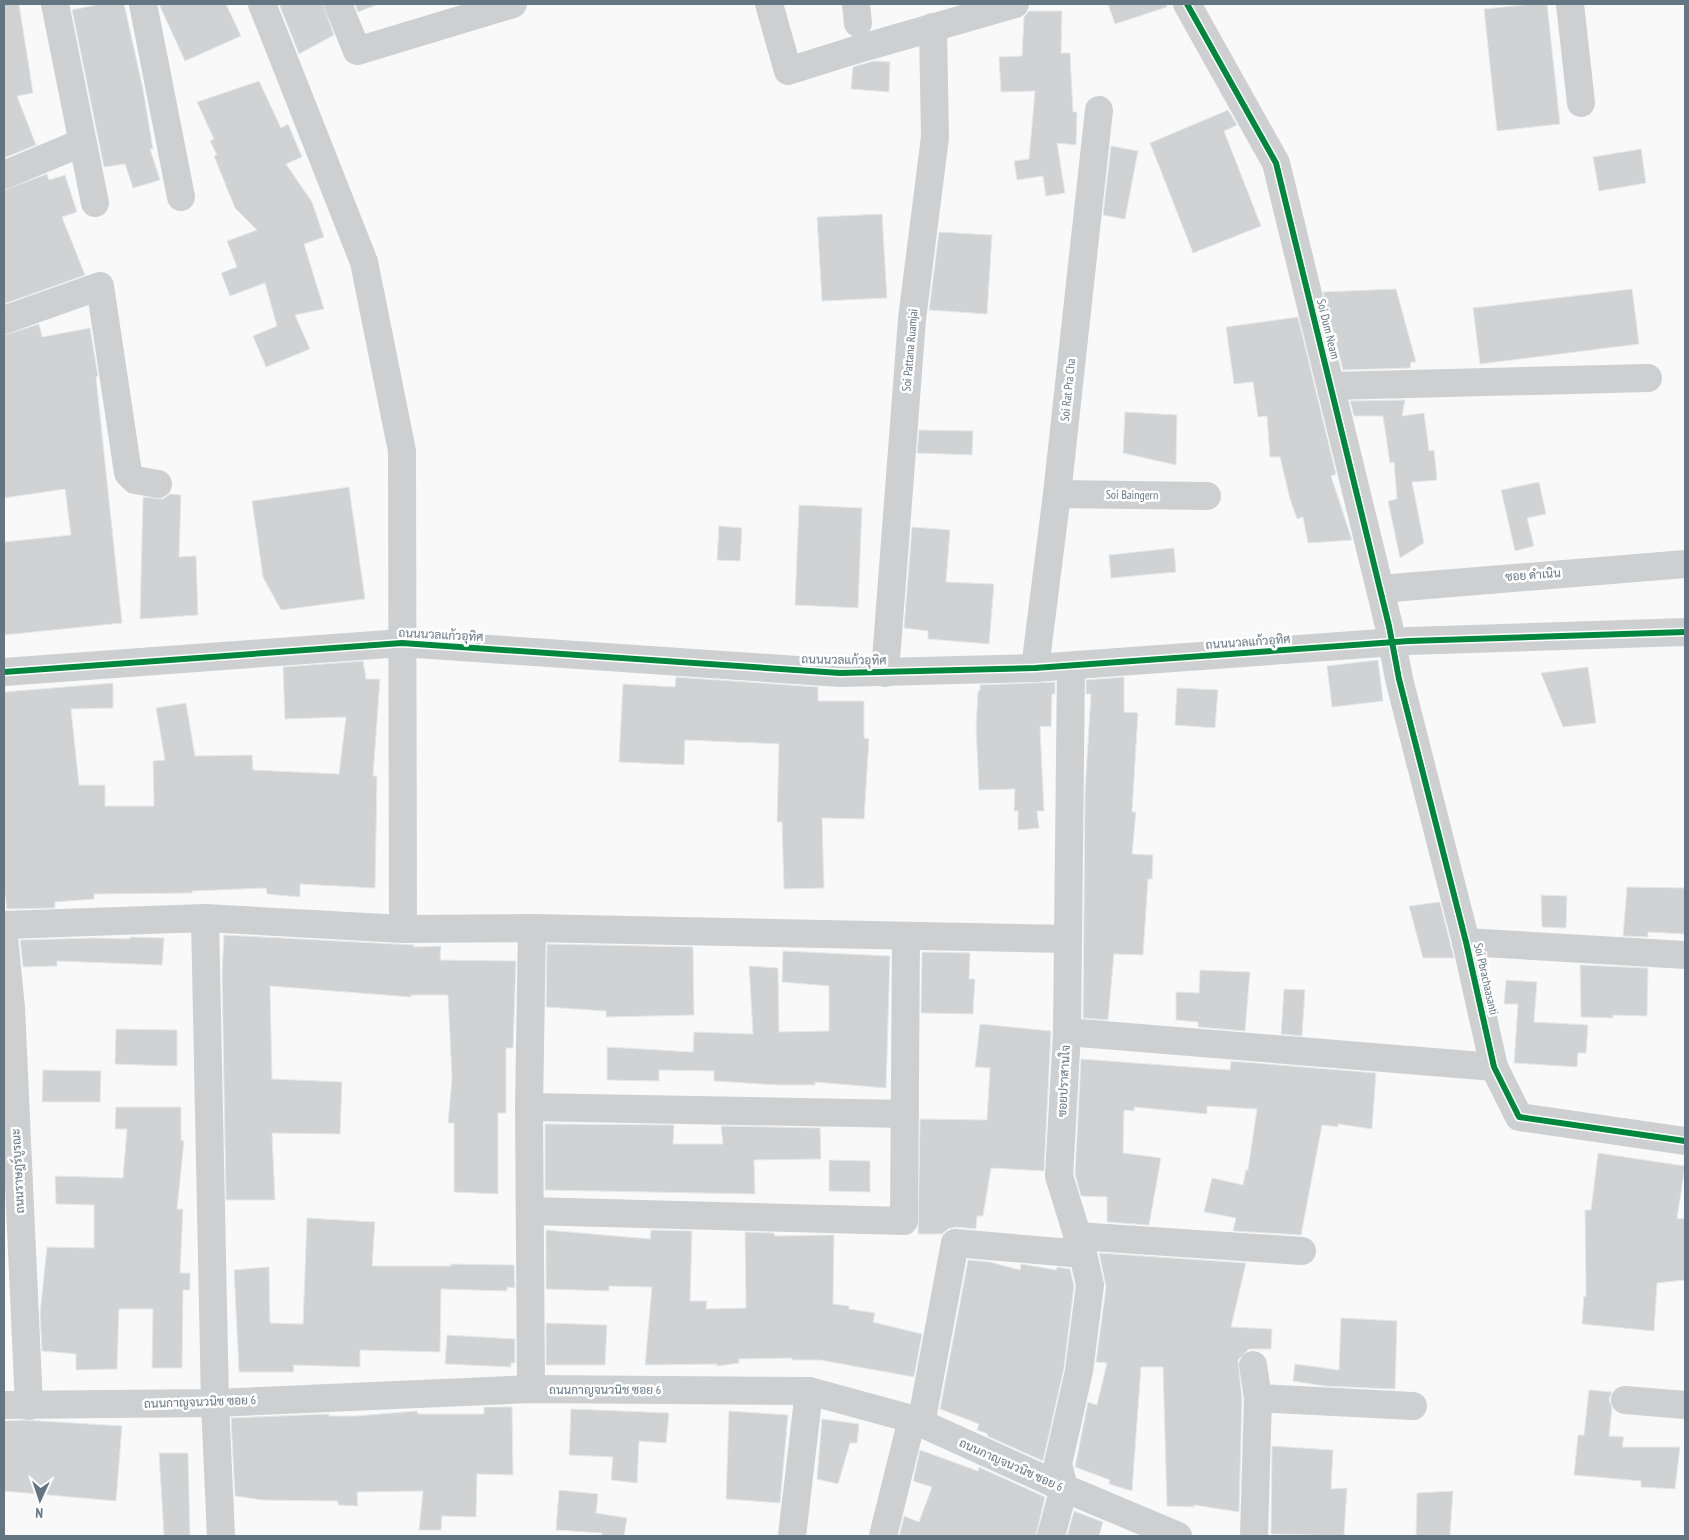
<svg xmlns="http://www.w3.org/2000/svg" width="1689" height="1540" viewBox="0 0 1689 1540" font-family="'PT Sans Narrow',Sarabun,sans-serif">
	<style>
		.building { fill: #d0d2d3; stroke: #e8e8e8 }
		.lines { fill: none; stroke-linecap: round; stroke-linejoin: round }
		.minor { stroke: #cecfd0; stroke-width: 28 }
		.cycleway-casing { stroke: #fff; stroke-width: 9 }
		.cycleway { stroke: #00873e; stroke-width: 6 }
		.labels { text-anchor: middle; stroke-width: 5; stroke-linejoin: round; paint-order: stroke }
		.street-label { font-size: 12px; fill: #657683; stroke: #fff }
	</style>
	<rect width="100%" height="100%" fill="#f9f9f9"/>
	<g class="building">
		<polygon points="4,4 19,4 33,93 17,96 36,145 4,158"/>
		<polygon points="100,4 124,4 143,89 153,149 150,149 160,180 133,188 125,164 104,167 72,10"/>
		<polygon points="159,4 226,4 241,36 185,61"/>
		<polygon points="279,4 323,4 334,35 299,54"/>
		<polygon points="355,4 375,4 376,5 358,12"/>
		<polygon points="1108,4 1166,4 1167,7 1115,24"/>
		<polygon points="1533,4 1547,4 1560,124 1497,131 1484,9"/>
		<polygon points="1029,11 1062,11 1061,53 1070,53 1073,112 1077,112 1076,145 1057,143 1065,193 1046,196 1043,176 1017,180 1014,161 1029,159 1035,91 1001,92 999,57 1022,56 1024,17"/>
		<polygon points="874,61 890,62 889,92 851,89 853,67"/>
		<polygon points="259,81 281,128 288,124 302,157 286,164 312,202 324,237 304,244 324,309 295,315 310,349 266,367 253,336 277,326 265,283 230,296 221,273 237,267 227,241 257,230 235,208 214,156 217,155 210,141 214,139 197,102"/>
		<polygon points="1228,110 1237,125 1224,131 1261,226 1193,253 1150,143"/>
		<polygon points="1111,146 1138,151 1125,219 1103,215"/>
		<polygon points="1641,149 1646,183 1599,191 1593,157"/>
		<polygon points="47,174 49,180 65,175 77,212 62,217 85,275 4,304 4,190"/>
		<polygon points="882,214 887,298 822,301 817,217"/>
		<polygon points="939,232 992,235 987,314 929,310"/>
		<polygon points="1396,289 1416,362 1411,362 1410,368 1343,370 1323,292"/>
		<polygon points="1632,289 1639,344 1480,364 1473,308"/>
		<polygon points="1298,317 1336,474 1331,476 1352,540 1308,543 1303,517 1297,519 1290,499 1280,457 1270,457 1267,416 1258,417 1253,382 1234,384 1226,327"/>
		<polygon points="39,324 42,337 90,328 98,376 96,377 122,623 4,635 4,542 71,535 65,489 4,498 4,335"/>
		<polygon points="1405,400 1402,416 1424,413 1429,451 1434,450 1437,480 1412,482 1424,543 1400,558 1388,501 1397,499 1394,462 1390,463 1383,416 1354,416 1350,401"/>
		<polygon points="1125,412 1177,415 1176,465 1123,453"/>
		<polygon points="919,430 973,431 972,455 917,453"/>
		<polygon points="1539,482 1546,514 1527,518 1534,546 1515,551 1501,490"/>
		<polygon points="349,487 365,599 281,610 263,577 252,501"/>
		<polygon points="170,494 181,495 179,557 196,556 198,615 140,619 143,497 163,499"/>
		<polygon points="799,505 862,508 858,608 795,605"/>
		<polygon points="719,526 742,528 740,561 717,560"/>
		<polygon points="912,527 950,530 946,582 994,584 989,644 928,639 928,631 904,628"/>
		<polygon points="1174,548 1176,572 1111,578 1109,555"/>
		<polygon points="1378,660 1383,701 1332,707 1327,666"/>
		<polygon points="363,661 366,679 380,679 373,776 377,776 375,888 300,884 300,897 267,894 266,888 192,891 192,893 94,894 94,899 55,902 55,908 7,909 4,888 4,692 113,683 113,708 71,709 79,785 105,785 105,806 154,806 153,761 165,760 156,708 186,703 195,756 252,755 253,770 339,774 346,717 285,719 283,667"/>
		<polygon points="1588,667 1596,723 1563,727 1541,673"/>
		<polygon points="676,677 818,687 818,701 864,701 864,738 869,739 864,819 822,818 824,888 784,889 782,822 777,822 779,744 685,740 684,765 619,762 623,684 675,687"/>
		<polygon points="1124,677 1124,712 1138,713 1132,812 1136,812 1132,854 1153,855 1152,879 1148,879 1143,955 1114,954 1108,1020 1083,1018 1085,791 1091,694 1086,694 1086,680"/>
		<polygon points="1055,682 1055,694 1052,694 1051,727 1040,726 1044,811 1037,811 1039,828 1018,830 1018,811 1014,811 1015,789 979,790 976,728 978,691 980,691 980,685"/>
		<polygon points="1177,688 1218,690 1215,728 1175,725"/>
		<polygon points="1627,887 1685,888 1685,934 1648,932 1648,937 1623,936"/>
		<polygon points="1541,895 1567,896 1566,928 1542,927"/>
		<polygon points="1440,902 1454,958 1423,958 1409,906"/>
		<polygon points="224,935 414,945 414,947 441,946 440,960 516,961 513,1048 506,1048 506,1113 498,1113 498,1194 454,1192 454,1123 448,1123 452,1079 448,995 411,995 411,997 270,986 272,1079 342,1082 340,1134 272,1133 275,1200 226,1200 222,973"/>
		<polygon points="130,937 164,938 162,965 57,961 57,966 23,967 20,940 94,938 130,939"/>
		<polygon points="547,944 693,947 694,1015 606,1017 606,1011 546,1007"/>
		<polygon points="783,951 890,956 886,1088 815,1082 815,1085 778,1085 714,1081 714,1071 659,1070 659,1081 607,1080 607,1047 693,1052 694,1032 753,1034 749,966 778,968 779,1032 829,1031 829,986 782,982"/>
		<polygon points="922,952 970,953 969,979 975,979 973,1014 921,1013"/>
		<polygon points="1580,965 1648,968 1647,1016 1613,1015 1613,1018 1581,1017"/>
		<polygon points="1200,970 1250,972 1245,1031 1198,1027 1198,1022 1176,1020 1176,992 1199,993"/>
		<polygon points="1506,980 1537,982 1534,1022 1588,1025 1586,1053 1578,1053 1577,1067 1514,1063 1518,1004 1504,1004"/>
		<polygon points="1284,989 1305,990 1302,1036 1281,1034"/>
		<polygon points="980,1024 1051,1031 1044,1171 991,1168 983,1216 977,1216 976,1229 956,1227 948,1229 942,1234 918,1234 920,1119 987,1120 990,1068 975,1067"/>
		<polygon points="116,1029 177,1030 177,1066 115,1064"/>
		<polygon points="1081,1059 1230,1070 1231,1061 1376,1073 1372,1129 1338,1124 1338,1127 1322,1125 1301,1235 1233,1231 1236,1218 1204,1212 1212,1178 1243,1185 1246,1170 1248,1170 1257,1109 1207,1106 1207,1114 1134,1107 1134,1111 1124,1110 1123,1153 1161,1158 1149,1225 1107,1222 1107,1197 1081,1196 1075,1174"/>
		<polygon points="43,1070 101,1071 100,1102 42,1102"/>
		<polygon points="116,1107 181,1107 181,1140 184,1141 177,1209 183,1209 180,1273 190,1273 190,1290 183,1290 182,1368 152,1368 153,1309 119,1309 117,1369 76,1370 76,1354 42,1351 40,1313 47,1247 94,1248 94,1205 56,1204 55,1176 123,1178 127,1129 115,1129"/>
		<polygon points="545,1124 674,1125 673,1144 723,1144 721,1126 820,1128 821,1159 754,1160 755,1194 545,1190"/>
		<polygon points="1598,1153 1685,1166 1677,1219 1685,1218 1685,1280 1657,1283 1654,1331 1582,1324 1584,1296 1586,1297 1585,1210 1591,1210"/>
		<polygon points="829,1160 870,1161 870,1192 829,1191"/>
		<polygon points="307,1218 375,1222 372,1266 451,1266 451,1264 514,1265 515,1288 507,1287 507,1291 441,1289 440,1352 360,1350 360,1367 293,1365 294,1372 239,1372 234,1270 269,1267 270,1323 303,1324"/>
		<polygon points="546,1230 650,1239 651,1230 692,1231 690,1301 707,1301 706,1309 746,1308 745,1232 774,1233 775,1236 834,1235 833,1304 849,1306 849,1309 875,1313 873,1322 922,1334 914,1377 820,1360 792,1360 792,1358 739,1359 739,1363 717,1366 717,1364 645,1365 652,1287 609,1286 609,1291 546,1289"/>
		<polygon points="1099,1253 1246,1263 1231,1327 1272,1329 1271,1349 1249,1349 1238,1360 1242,1399 1239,1512 1194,1505 1194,1507 1167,1506 1163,1367 1141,1367 1132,1491 1109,1484 1110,1480 1075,1467 1088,1402 1097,1405 1107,1363 1096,1362 1106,1287"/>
		<polygon points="968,1260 990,1262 1020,1270 1021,1264 1056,1270 1057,1267 1070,1269 1074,1286 1064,1368 1043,1461 987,1436 988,1434 977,1430 979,1424 940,1409"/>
		<polygon points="1341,1318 1397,1321 1395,1389 1324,1386 1293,1381 1295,1364 1339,1370"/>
		<polygon points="546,1323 607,1325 605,1365 546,1365"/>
		<polygon points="447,1335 515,1339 515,1363 511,1363 511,1367 445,1364"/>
		<polygon points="1589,1390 1612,1392 1609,1399 1612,1408 1609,1436 1624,1437 1622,1447 1680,1447 1675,1489 1641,1487 1641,1481 1574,1475 1578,1435 1584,1435"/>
		<polygon points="484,1407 512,1407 513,1475 477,1474 476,1517 442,1516 441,1530 419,1530 423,1491 357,1492 358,1506 338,1505 338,1501 262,1500 235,1496 231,1418 329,1414 329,1416 356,1416 417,1411 418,1414 484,1414"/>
		<polygon points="571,1409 669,1413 666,1443 639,1441 637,1483 611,1480 613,1457 569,1455"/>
		<polygon points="729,1411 788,1415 780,1503 726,1499"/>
		<polygon points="822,1419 859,1424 857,1443 850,1443 838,1484 817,1479"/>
		<polygon points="24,1420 122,1426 116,1501 4,1491 4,1421"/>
		<polygon points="1272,1446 1333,1450 1331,1489 1347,1488 1344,1536 1271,1534"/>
		<polygon points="920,1450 978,1471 979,1467 1045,1497 1036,1536 899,1536 904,1516 919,1522 932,1487 913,1481"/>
		<polygon points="159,1453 188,1453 190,1536 164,1536"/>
		<polygon points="559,1490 598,1494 596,1513 627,1518 624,1536 601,1536 602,1533 556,1530"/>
		<polygon points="1453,1491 1450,1536 1416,1536 1417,1493"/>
		<polygon points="1074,1511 1103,1522 1099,1536 1067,1536"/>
	</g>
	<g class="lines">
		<g class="minor">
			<polyline points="55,4 95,203"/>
			<polyline points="143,4 181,197"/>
			<polyline points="262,4 364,262 402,451 403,929"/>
			<polyline points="338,4 357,51 513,4"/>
			<polyline points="769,4 788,71 855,50 1015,4"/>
			<polyline points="856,4 858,23"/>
			<polyline points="1187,4 1276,163 1389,626 1399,679 1466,942 1494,1067 1519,1117 1685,1141"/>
			<polyline points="1570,4 1581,103"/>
			<polyline points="4,175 81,143"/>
			<polyline points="4,320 100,286 128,473 135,480 158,484"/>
			<polyline points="1331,386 1648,378"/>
			<polyline points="1057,494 1207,496"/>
			<polyline points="1380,589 1685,564"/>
			<polyline points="1035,668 1057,494 1099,110"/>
			<polyline points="4,672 402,643 840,673 1035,668 1409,641 1685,632"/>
			<polyline points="885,673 912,319 935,137 933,27"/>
			<polyline points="205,918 215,1403 221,1536"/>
			<polyline points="4,925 205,918 403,929 532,928 1068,939"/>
			<polyline points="4,937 11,1008 29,1406"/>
			<polyline points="1466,942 1685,955"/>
			<polyline points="1067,1032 1494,1067"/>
			<polyline points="529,1107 905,1114"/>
			<polyline points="530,1211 904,1221 906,936"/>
			<polyline points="1077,1236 1302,1251"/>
			<polyline points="1253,1365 1258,1398 1254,1536"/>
			<polyline points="531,1389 529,1107 532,928"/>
			<polyline points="1258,1398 1413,1406"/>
			<polyline points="1625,1400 1685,1405"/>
			<polyline points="4,1405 215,1403 531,1389 809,1391 912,1419 1064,1488 1178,1536"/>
			<polyline points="921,1424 955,1243 1083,1254"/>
			<polyline points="792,1536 809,1391"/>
			<polyline points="883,1536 912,1419"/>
			<polyline points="1051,1536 1064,1488 1058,1464 1079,1371 1090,1285 1083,1254 1059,1176 1067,1032 1071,666"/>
		</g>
		<g class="cycleway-casing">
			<g id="cycleway">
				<polyline points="1187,4 1276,163 1389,626 1399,679 1466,942 1494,1067 1519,1117 1685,1141"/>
				<polyline points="4,672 402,643 840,673 1035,668 1409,641 1685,632"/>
			</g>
		</g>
		<use href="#cycleway" class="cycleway"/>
	</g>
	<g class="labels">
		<g class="street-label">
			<text transform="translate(1328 329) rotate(76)" y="4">Soi Dum Neam</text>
			<text transform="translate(910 350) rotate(-85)" y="4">Soi Pattana Ruamjai</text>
			<text transform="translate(1068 390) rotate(-84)" y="4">Soi Rat Pra Cha</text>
			<text transform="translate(1132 495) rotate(1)" y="4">Soi Baingern</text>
			<text transform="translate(1533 575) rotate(-4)" y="4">ซอย ดำเนิน</text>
			<text transform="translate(441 635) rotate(3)" y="4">ถนนนวลแก้วอุทิศ</text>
			<text transform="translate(1248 642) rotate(-4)" y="4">ถนนนวลแก้วอุทิศ</text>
			<text transform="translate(844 660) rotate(1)" y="4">ถนนนวลแก้วอุทิศ</text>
			<text transform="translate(1486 979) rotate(77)" y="4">Soi Pbrachaasanti</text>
			<text transform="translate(1064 1081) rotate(-87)" y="4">ซอยปราสานใจ</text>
			<text transform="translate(18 1171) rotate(-93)" y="4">ถนนราษฎร์บูรณะ</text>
			<text x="605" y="1394">ถนนกาญจนวนิช ซอย 6</text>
			<text transform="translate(200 1402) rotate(-2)" y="4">ถนนกาญจนวนิช ซอย 6</text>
			<text transform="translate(1011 1465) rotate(24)" y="4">ถนนกาญจนวนิช ซอย 6</text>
		</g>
	</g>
	<rect width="1689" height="1540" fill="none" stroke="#657683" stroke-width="10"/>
	<g transform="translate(40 1500) rotate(183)" stroke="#ffffff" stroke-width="4" paint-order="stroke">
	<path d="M0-4L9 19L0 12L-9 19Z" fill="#657683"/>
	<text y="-8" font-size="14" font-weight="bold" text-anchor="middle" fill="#657683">N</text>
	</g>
</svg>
